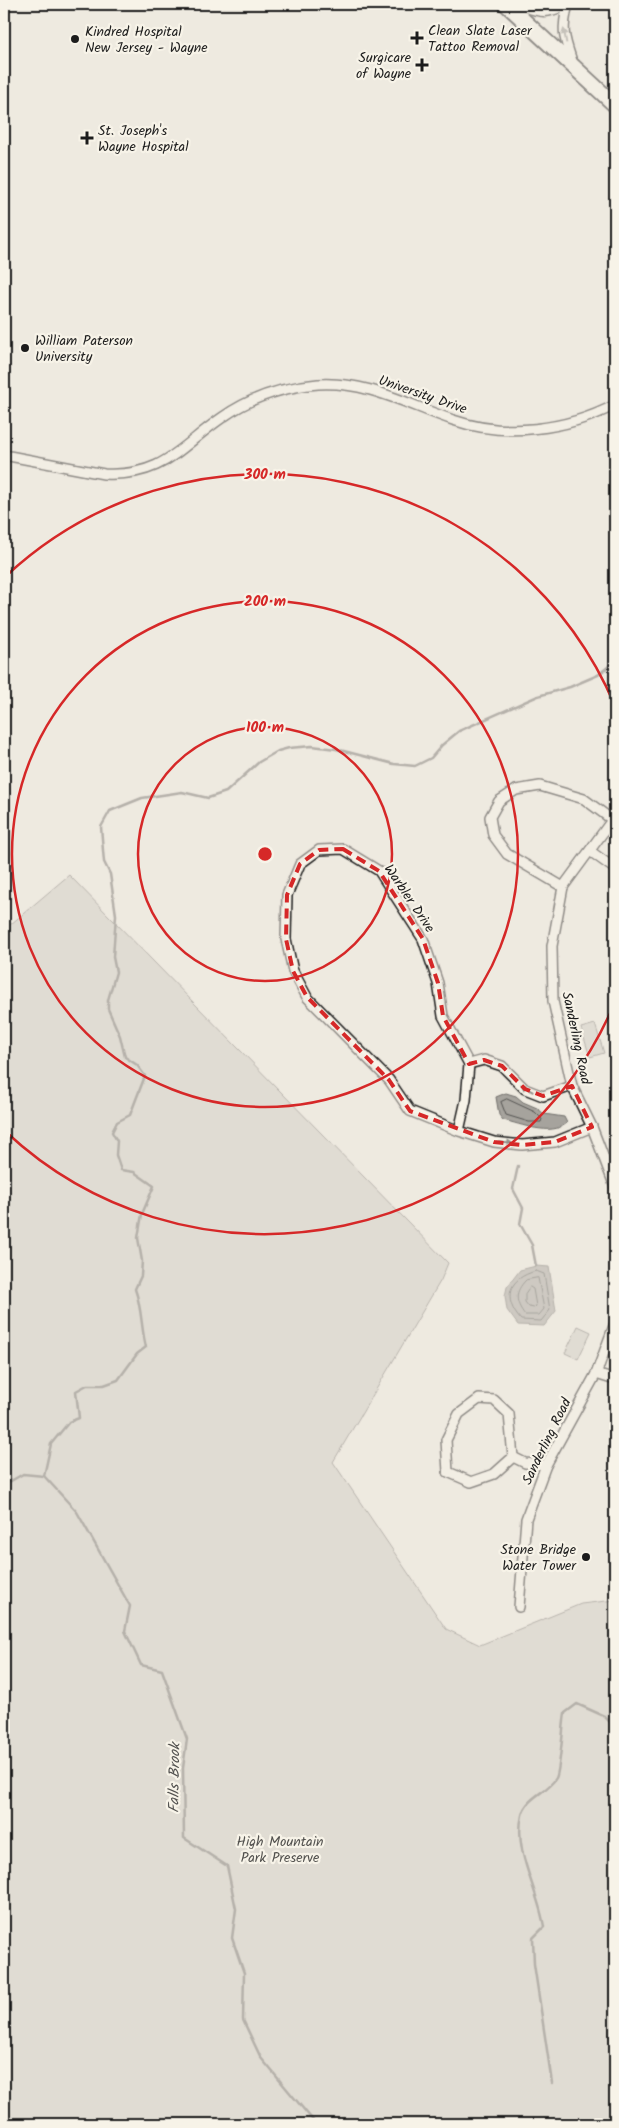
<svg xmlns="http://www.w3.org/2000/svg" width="619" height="2128" viewBox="0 0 619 2128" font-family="Kalam,sans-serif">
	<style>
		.green { fill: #cfccc3; stroke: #767470 }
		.water { fill: #a6a39d; stroke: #6f6d69 }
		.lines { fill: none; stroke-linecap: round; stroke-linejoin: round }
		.shore { stroke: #535250; stroke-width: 1 }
		.stream { stroke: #6f6d69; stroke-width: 2.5 }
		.street-casing { stroke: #1c1c1c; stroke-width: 12 }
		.primary-casing { stroke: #1c1c1c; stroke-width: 18 }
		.street { stroke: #f7f3e8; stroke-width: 9 }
		.primary { stroke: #f7f3e8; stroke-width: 14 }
		.oneway { fill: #94928c }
		.marked { fill: none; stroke: #d62828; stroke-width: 4; stroke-dasharray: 10 6; stroke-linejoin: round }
		.ring { fill: none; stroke: #d62828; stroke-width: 2.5 }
		.poi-dot { fill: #1c1c1c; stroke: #f7f3e8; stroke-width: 2 }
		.labels { text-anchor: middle; stroke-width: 4.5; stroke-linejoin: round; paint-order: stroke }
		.poi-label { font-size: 14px; fill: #1c1c1c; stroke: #f7f3e8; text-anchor: start }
		.street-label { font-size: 14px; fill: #1c1c1c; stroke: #f7f3e8 }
		.park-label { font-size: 14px; fill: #52514e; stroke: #f7f3e8 }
		.water-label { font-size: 15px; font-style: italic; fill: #535250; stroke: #f7f3e8 }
		.centre { fill: #d62828; stroke: #f7f3e8; stroke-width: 2.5 }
		.ring-label { font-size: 15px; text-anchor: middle; font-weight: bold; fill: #d62828; stroke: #f7f3e8; stroke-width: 4.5; stroke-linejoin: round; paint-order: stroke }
	</style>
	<rect width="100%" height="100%" fill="#eeeae0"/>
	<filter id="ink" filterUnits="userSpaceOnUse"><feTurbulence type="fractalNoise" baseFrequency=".02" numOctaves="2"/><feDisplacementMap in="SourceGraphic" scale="10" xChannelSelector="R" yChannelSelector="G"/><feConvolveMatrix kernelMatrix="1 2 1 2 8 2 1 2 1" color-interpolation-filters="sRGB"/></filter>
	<g filter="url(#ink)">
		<g class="green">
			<polygon points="69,875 448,1263 441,1280 333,1462 446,1629 480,1645 581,1604 615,1600 615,2124 4,2124 4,930"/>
			<polygon points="595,1024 604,1053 590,1057 581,1028"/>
			<polygon points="578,1326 591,1332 578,1359 565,1353"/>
		</g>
		<g class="water">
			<path d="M506,1093L516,1096L523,1102L537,1108L544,1114L564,1117L567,1123C551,1137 521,1124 503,1120L499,1115L496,1097Z"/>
			<polygon points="536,1266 549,1267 556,1311 544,1326 518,1325 507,1310 505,1296 507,1287 520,1270"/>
		</g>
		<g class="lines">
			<g class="shore">
				<polygon points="507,1099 535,1112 542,1119 541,1122 529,1122 506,1115 501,1102"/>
				<path d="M536,1271L544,1274L550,1310L541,1321L521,1320C502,1299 508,1278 536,1271Z"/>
				<path d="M538,1278L544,1309L539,1315H525C515,1302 514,1292 526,1280Z"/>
				<polygon points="530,1287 533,1289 536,1306 534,1308 529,1307 525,1302 525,1294"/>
			</g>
			<g class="stream">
				<polyline points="612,1100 615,1097"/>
				<polyline points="518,1166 513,1189 523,1208 520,1224 532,1245 536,1266"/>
				<path d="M44,1476L51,1444L69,1422L79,1418L76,1391L87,1385H104L118,1380L137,1354L146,1347C141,1328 142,1308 135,1289L141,1276L142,1261L138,1238L142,1214L154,1186L134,1172L121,1170L116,1155L117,1141L112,1132L117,1122L130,1115L145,1076L137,1065L125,1057L120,1036L108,1009V1000L116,972L113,957L116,915L110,874L104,862L101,827L110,811L142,798L182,792L208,798L226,792L259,762L278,751L289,748L312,746L336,749L394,764L415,766L431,758L442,745L459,731L538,696L570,687L598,675L615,661"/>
				<polyline points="4,1485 23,1474 44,1476 77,1512 130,1606 125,1631 141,1665 162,1670 187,1739 183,1768 184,1838 227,1866 236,1909 232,1938 244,1973 243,2020 261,2058 316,2124"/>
				<path d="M552,2083L534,1964L533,1938L544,1927C539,1891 513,1852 522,1815C526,1797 548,1792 556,1778C560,1771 563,1725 565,1713L577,1704L604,1716L615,1727"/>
			</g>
			<g class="street-casing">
				<g id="street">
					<path d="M516,4C539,12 545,16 567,4"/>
					<path d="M568,4C561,32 564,37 573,64"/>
					<path d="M4,455L104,474C164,477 179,447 223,417C251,397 284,387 318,384C368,381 408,405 453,420C505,438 567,430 615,405"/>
					<polyline points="615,816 563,887 552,946 553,1001 572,1086 592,1127 615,1187"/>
					<polyline points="590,851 615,869"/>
					<polyline points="563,887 507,854 493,835 490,817 499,801 516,790 540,786 584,799 611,819"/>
					<polyline points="469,1064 484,1060 502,1066 525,1089 543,1096 572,1086"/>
					<polyline points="459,1131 466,1100 469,1064 443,1016 438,983 423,939 379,871 343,849 319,850 300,864 287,895 286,939 293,971 307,997 389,1080 410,1111 459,1131 494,1142 522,1145 555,1142 592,1127"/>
					<polyline points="596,1374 615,1380"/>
					<polygon points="479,1399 494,1400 509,1414 513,1457 494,1474 471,1482 448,1472 446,1440 459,1414"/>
					<polyline points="513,1457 525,1463 546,1465"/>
					<polyline points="519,1607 526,1519 546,1465 596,1374 615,1323"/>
				</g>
			</g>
			<g class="primary-casing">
				<polyline id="primary" points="506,4 615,105"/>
			</g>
			<use href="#street" class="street"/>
			<use href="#primary" class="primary"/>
		</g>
		<defs><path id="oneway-solid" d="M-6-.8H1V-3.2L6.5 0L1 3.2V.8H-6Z" transform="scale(1.25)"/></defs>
		<g class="oneway">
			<use href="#oneway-solid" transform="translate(565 36) rotate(-101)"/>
			<use href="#oneway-solid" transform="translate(527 1088) rotate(-147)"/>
			<use href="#oneway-solid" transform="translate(506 1143) rotate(6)"/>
		</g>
	</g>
	<path d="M0 0H619V2128H0ZM343,849L379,871L423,939L438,983L443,1016L469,1064L484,1060L502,1066L525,1089L543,1096L572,1086L592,1127L555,1142L522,1145L494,1142L410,1111L389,1080L307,997L293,971L286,939L287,895L300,864L319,850Z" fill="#eeeae0" fill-opacity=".55" fill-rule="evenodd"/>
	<path class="marked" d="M343,849L379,871L423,939L438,983L443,1016L469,1064L484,1060L502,1066L525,1089L543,1096L572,1086L592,1127L555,1142L522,1145L494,1142L410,1111L389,1080L307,997L293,971L286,939L287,895L300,864L319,850Z"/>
	<g class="ring">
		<circle cx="265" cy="854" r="127"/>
		<circle cx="265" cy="854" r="253"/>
		<path d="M615 1002A380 380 0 0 1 6 1132M6 576A380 380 0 0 1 615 706"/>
	</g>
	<g class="poi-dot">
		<path d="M414.5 30.5h5v5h5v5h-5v5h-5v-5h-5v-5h5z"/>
		<circle cx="75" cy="39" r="5"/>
		<path d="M419.5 57.5h5v5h5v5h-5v5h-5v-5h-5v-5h5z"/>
		<path d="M84.5 130.5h5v5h5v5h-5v5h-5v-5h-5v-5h5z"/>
		<circle cx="25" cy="348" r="5"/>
		<circle cx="586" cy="1557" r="5"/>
	</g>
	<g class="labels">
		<g class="poi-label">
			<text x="428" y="35">Clean Slate Laser<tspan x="428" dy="16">Tattoo Removal</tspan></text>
			<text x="85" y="36">Kindred Hospital<tspan x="85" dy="16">New Jersey - Wayne</tspan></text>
			<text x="411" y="62" text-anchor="end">Surgicare<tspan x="411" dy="16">of Wayne</tspan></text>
			<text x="98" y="135">St. Joseph's<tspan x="98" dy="16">Wayne Hospital</tspan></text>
			<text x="35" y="345">William Paterson<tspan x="35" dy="16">University</tspan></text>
			<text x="576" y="1554" text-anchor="end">Stone Bridge<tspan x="576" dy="16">Water Tower</tspan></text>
		</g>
		<g class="street-label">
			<text transform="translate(423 394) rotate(19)" y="5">University Drive</text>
			<text transform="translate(410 898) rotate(56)" y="5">Warbler Drive</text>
			<text transform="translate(577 1038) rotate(78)" y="5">Sanderling Road</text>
			<text transform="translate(546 1441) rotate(-64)" y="5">Sanderling Road</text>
		</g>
		<g class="park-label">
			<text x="280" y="1846">High Mountain<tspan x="280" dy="16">Park Preserve</tspan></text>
		</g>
		<g class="water-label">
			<text transform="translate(174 1778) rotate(-89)" y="5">Falls Brook</text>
		</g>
	</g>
	<circle cx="265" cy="854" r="8" class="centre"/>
	<g class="ring-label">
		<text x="265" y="479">300 m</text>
		<text x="265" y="606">200 m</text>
		<text x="265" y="732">100 m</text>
	</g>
	<rect width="619" height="2128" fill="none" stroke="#f7f3e8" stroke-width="20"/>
	<rect x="10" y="10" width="599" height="2108" fill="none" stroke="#1c1c1c" stroke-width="2" filter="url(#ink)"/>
</svg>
